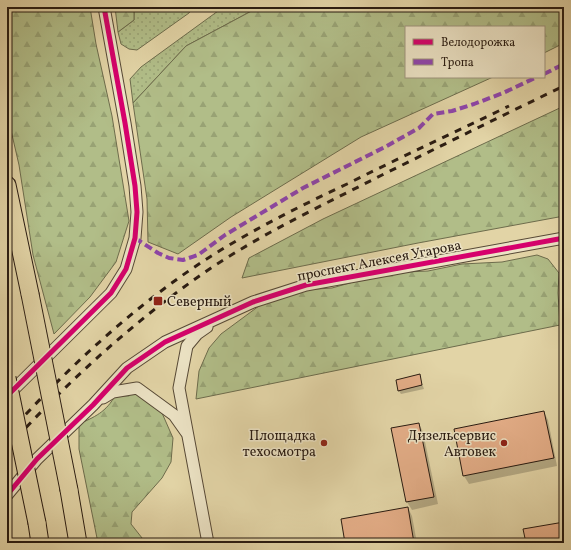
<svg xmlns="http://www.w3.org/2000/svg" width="571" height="550" viewBox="0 0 571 550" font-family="Vollkorn,serif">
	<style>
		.grass { fill: url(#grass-dots); stroke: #6d6c4c }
		.forest { fill: url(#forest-firs); stroke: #6d6c4c }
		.shadow { fill: #0003 }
		.building { fill: #e3ad87; stroke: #291b11 }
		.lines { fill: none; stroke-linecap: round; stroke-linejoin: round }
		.minor-casing { stroke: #574936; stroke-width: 13 }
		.primary-casing { stroke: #291b11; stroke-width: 19 }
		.minor { stroke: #ece3c5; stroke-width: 11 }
		.primary { stroke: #e2d4a6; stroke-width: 17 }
		.rail { stroke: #291b11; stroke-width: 3; stroke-dasharray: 7 7; stroke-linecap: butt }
		.primary-bridge-casing { stroke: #291b11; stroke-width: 19; stroke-linecap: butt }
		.primary-bridge { stroke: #e2d4a6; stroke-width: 17 }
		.quiet { stroke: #8e44ad; stroke-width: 4; stroke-dasharray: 8 4; stroke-linecap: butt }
		.cycleway-casing { stroke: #ece3c5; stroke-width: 8 }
		.cycleway { stroke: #d6006c; stroke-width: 5 }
		.poi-dot { fill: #8f2418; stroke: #ece3c5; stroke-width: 1.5 }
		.labels { text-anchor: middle; stroke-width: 3; stroke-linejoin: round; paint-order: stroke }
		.street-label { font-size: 14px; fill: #291b11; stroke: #ece3c5 }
		.poi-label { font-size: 14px; fill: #291b11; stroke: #ece3c5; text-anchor: end }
	</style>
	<defs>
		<pattern id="grass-dots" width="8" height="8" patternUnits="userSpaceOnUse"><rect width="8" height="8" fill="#b1bd88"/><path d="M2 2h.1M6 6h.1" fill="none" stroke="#98a274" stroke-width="1.8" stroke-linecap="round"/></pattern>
		<pattern id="forest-firs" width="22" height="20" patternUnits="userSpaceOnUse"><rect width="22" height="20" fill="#b1bd88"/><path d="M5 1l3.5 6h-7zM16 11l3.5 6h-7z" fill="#98a274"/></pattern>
	</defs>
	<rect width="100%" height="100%" fill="#e2d4a6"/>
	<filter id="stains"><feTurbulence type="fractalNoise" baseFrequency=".005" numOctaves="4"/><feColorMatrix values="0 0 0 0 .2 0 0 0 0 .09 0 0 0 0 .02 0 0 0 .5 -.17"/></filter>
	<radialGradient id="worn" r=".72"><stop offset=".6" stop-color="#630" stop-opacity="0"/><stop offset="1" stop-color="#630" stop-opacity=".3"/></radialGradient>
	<g class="grass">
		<polygon points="134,7 193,7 189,13 137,50 129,49 121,44 118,32 134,20"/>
		<polygon points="227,7 259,7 186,46 133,103 130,79 141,67 218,11"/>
	</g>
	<g class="forest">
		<polygon points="7,7 90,7 96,44 112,116 129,221 116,262 90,297 54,334 33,255 19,165 7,113"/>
		<polygon points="115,7 134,7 134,20 118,32"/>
		<polygon points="259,7 564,7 564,43 544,53 544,27 406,27 406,77 493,77 361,137 231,217 178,254 148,242 147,199 133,103 186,46"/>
		<polygon points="564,106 564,216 418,243 242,278 249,258 323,219"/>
		<polygon points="537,255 548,259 559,273 558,293 560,325 196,399 199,371 209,348 221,334 263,303 286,291 332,288 385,273 428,271 462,264 502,262"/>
		<path d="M118,391L137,393L162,413L173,438L171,462L162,478L132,512L131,524L146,543H98L79,449V424C99,415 107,411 118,391Z"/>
	</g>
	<g class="shadow">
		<polygon points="419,375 424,389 401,394 399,391"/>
		<polygon points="544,412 548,420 557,466 469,484 464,476"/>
		<polygon points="419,424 423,432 438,504 412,510 407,502"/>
		<polygon points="408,508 412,516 417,543 346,543"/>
	</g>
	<g class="building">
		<polygon points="420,374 422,385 398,391 396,380"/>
		<polygon points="544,411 554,458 463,476 454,429"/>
		<polygon points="419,423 434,497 406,502 391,428"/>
		<polygon points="408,507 414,543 345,543 341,519"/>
		<polygon points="564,522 564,543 526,543 523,529"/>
	</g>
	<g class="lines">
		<g class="minor-casing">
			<g id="minor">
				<polyline points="207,327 197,334 187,346 179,388 208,543"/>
				<polyline points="7,396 111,293 126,269 135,238 137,212 135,186 125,123 104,7"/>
				<polyline points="103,398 113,392 137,388 174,415 186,432"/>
				<polyline points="7,495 37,459 93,405 127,368 165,342 253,302 306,285 564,238"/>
			</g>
		</g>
		<g class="primary-casing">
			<g id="primary">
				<polyline points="7,185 30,294"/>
				<polyline points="69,490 78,543"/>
				<polyline points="37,523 40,543"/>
			</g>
		</g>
		<use href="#minor" class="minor"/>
		<use href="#primary" class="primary"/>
		<g class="rail">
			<path d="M7,435C64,371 133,307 205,260C250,231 298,207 347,184C401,157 455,132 509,106"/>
			<path d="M7,448C68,381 136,319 211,268C265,232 325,204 382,175C443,145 503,115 564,86"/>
		</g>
		<g class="primary-bridge-casing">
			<g id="primary-bridge">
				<polyline points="30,294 69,490"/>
				<polyline points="7,378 37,523"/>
			</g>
		</g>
		<use href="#primary-bridge" class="primary-bridge"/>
		<g class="quiet">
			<polyline points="544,74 564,64"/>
			<polyline points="135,238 158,253 169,258 183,260 198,255 225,235 303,188 385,147 419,128 433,114 452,111 474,104 503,93 537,77"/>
		</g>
		<g class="cycleway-casing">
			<g id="cycleway">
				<polyline points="7,396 111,293 126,269 135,238 137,212 135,186 125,123 104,7"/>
				<polyline points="7,495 37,459 93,405 127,368 165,342 253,302 306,285 564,238"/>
			</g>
		</g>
		<use href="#cycleway" class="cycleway"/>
	</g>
	<g class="poi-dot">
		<rect x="153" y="296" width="10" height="10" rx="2"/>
		<circle cx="324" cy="443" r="4"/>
		<circle cx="504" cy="443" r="4"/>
	</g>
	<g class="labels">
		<g class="street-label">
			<text transform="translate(379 260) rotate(-11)" y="5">проспект Алексея Угарова</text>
		</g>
		<g class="poi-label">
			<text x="167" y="306" text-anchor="start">Северный</text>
			<text x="316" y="440">Площадка<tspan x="316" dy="16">техосмотра</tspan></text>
			<text x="496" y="440">Дизельсервис<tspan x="496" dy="16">Автовек</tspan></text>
		</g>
	</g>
	<rect width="571" height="550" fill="none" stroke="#e2d4a6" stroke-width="24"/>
	<rect x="8" y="8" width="555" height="534" fill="none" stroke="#291b11" stroke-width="2"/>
	<rect x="12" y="12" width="547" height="526" fill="none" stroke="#291b11"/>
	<rect x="405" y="26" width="140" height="52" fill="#ece3c5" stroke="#9e937d"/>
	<rect x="413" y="39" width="20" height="6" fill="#d6006c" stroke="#9e937d"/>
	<text x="441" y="46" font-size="12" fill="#291b11">Велодорожка</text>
	<rect x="413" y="59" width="20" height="6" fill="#8e44ad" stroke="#9e937d"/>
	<text x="441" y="66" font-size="12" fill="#291b11">Тропа</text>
	<rect width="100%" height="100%" filter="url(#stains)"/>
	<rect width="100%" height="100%" fill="url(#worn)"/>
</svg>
